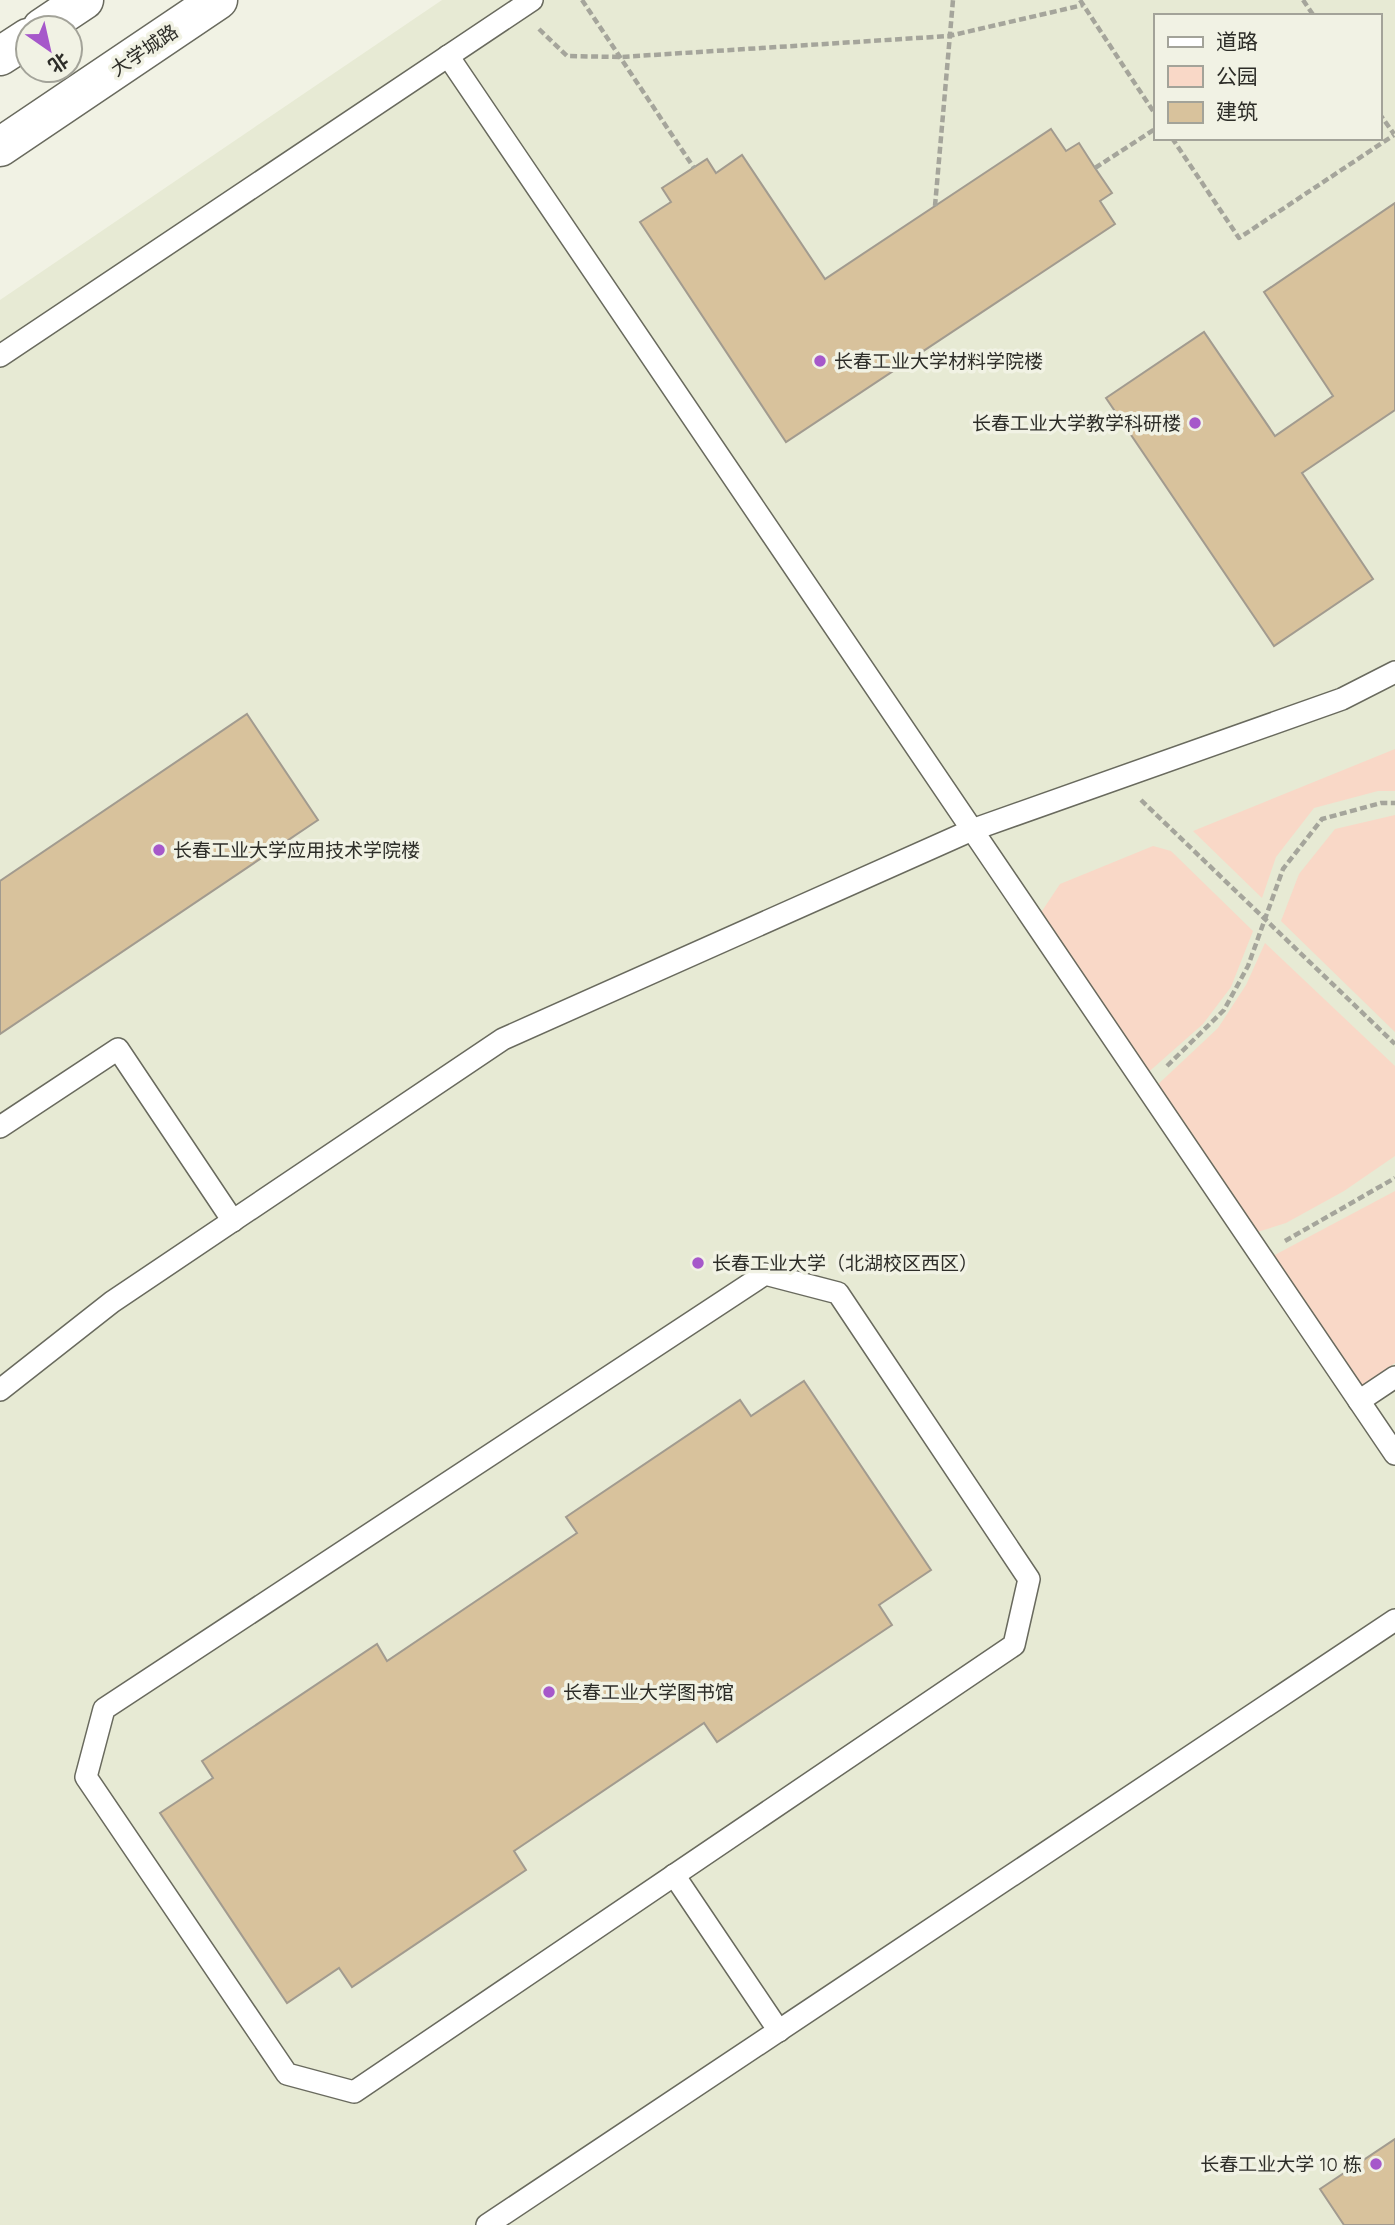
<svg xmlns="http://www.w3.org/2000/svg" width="1395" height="2225" viewBox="0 0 1395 2225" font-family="Quicksand,'Noto Sans SC',sans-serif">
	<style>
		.built { fill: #e7ead4; fill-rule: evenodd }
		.green { fill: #f9d8c7 }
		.building { fill: #d8c29c; stroke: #a29b8f; stroke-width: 2 }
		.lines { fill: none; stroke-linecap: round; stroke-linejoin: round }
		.service-casing { stroke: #696a5e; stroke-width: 24 }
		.tertiary-casing { stroke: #696a5e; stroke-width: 41 }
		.path { stroke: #a5a59b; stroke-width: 4.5; stroke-dasharray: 7 3.5; stroke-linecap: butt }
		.service { stroke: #fff; stroke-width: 21 }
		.tertiary { stroke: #fff; stroke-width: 38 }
		.poi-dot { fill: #a658ca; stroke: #f1f2e4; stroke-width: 2.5 }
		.labels { text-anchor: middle; stroke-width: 7; stroke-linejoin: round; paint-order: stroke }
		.street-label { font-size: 19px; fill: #2d2d28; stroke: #f1f2e4 }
		.poi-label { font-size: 19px; fill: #2d2d28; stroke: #f1f2e4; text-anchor: start }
	</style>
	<rect width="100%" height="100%" fill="#f1f2e4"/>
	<path class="built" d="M442,0H1395V2225H0V300ZM1155,16H1379V138H1155Z"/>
	<g class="green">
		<polygon points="1395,749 1395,791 1378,791 1314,808 1276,857 1262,898 1193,831"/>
		<polygon points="1395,815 1395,1032 1281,921 1299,874 1335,829"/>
		<polygon points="1153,846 1171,851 1253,931 1231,987 1203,1024 1144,1076 1044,926 1042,911 1060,884"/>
		<polygon points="1265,943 1395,1066 1395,1156 1344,1191 1286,1223 1251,1234 1153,1089 1218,1028 1246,985"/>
		<polygon points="1395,1191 1395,1363 1356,1389 1269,1258"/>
	</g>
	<g class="building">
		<polygon points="1051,129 1066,151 1079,143 1095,168 1112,193 1100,201 1115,224 786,442 640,222 671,202 662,188 707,159 716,173 742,155 825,279"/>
		<polygon points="1395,203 1395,410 1302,473 1373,579 1274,646 1106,398 1204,332 1275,436 1333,396 1264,292"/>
		<polygon points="247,714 318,820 0,1034 0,881"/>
		<polygon points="804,1381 931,1570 879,1605 892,1625 717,1742 704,1723 514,1851 526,1870 352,1987 339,1968 287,2003 160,1813 213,1778 202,1761 377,1644 387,1661 577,1533 566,1517 740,1400 751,1416"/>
		<polygon points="1395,2139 1395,2225 1344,2225 1320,2189"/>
	</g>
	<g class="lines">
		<g class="service-casing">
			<g id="service">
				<polyline points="448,56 1395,1454"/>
				<polyline points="0,356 532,0"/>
				<polyline points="0,1127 118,1049 233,1221"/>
				<polygon points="765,1274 838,1293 1029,1579 1014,1645 354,2092 287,2074 86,1777 104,1709"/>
				<polyline points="0,1390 112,1302 503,1039 972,830 1342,699 1395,672"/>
				<polyline points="1359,1401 1395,1377"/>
				<polyline points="674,1875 779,2031"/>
				<polyline points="487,2225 1395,1620"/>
			</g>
		</g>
		<g class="tertiary-casing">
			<g id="tertiary">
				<polyline points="42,28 84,0"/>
				<polyline points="0,56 28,38"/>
				<polyline points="0,147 218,0"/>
			</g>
		</g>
		<g class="path">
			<polyline points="582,0 694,168"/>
			<polyline points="1080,0 1155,114"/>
			<polyline points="1303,0 1314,16"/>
			<polyline points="539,29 567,56 621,57 949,36 1083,5"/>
			<polyline points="1379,113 1394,134"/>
			<polyline points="1172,138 1239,238 1394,135"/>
			<polyline points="1095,168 1155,129"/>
			<polyline points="935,206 953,0"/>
			<polyline points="1141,800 1395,1044"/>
			<polyline points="1167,1066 1224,1010 1248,966 1283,869 1322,819 1381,803 1395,803"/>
			<polyline points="1285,1241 1395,1178"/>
		</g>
		<use href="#service" class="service"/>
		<use href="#tertiary" class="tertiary"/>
	</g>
	<g class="poi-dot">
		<circle cx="820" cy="361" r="7"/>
		<circle cx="1195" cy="423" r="7"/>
		<circle cx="159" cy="850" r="7"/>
		<circle cx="698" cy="1263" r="7"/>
		<circle cx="549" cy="1692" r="7"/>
		<circle cx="1376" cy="2164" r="7"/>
	</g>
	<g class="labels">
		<g class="street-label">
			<text transform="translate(144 50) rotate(-34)" y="7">大学城路</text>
		</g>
		<g class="poi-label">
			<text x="834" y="368">长春工业大学材料学院楼</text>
			<text x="1181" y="430" text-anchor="end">长春工业大学教学科研楼</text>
			<text x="173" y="857">长春工业大学应用技术学院楼</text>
			<text x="712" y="1270">长春工业大学（北湖校区西区）</text>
			<text x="563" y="1699">长春工业大学图书馆</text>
			<text x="1362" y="2171" text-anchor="end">长春工业大学 10 栋</text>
		</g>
	</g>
	<rect x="1154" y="14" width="228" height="126" fill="#f1f2e4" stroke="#a3a399" stroke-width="2"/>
	<rect x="1168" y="37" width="35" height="10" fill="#ffffff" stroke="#a3a399" stroke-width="2"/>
	<text x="1216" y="49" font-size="21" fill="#2d2d28">道路</text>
	<rect x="1168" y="66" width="35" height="21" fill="#f9d8c7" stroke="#a3a399" stroke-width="2"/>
	<text x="1216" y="84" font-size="21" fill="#2d2d28">公园</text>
	<rect x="1168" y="102" width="35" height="21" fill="#d8c29c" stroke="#a3a399" stroke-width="2"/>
	<text x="1216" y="119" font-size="21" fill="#2d2d28">建筑</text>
	<g transform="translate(49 49) rotate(146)"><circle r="33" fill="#f1f2e4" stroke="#a3a399" stroke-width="2"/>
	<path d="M0-5L12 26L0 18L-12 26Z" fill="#a658ca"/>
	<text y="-10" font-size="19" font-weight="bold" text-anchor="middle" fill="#2d2d28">北</text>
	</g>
</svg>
